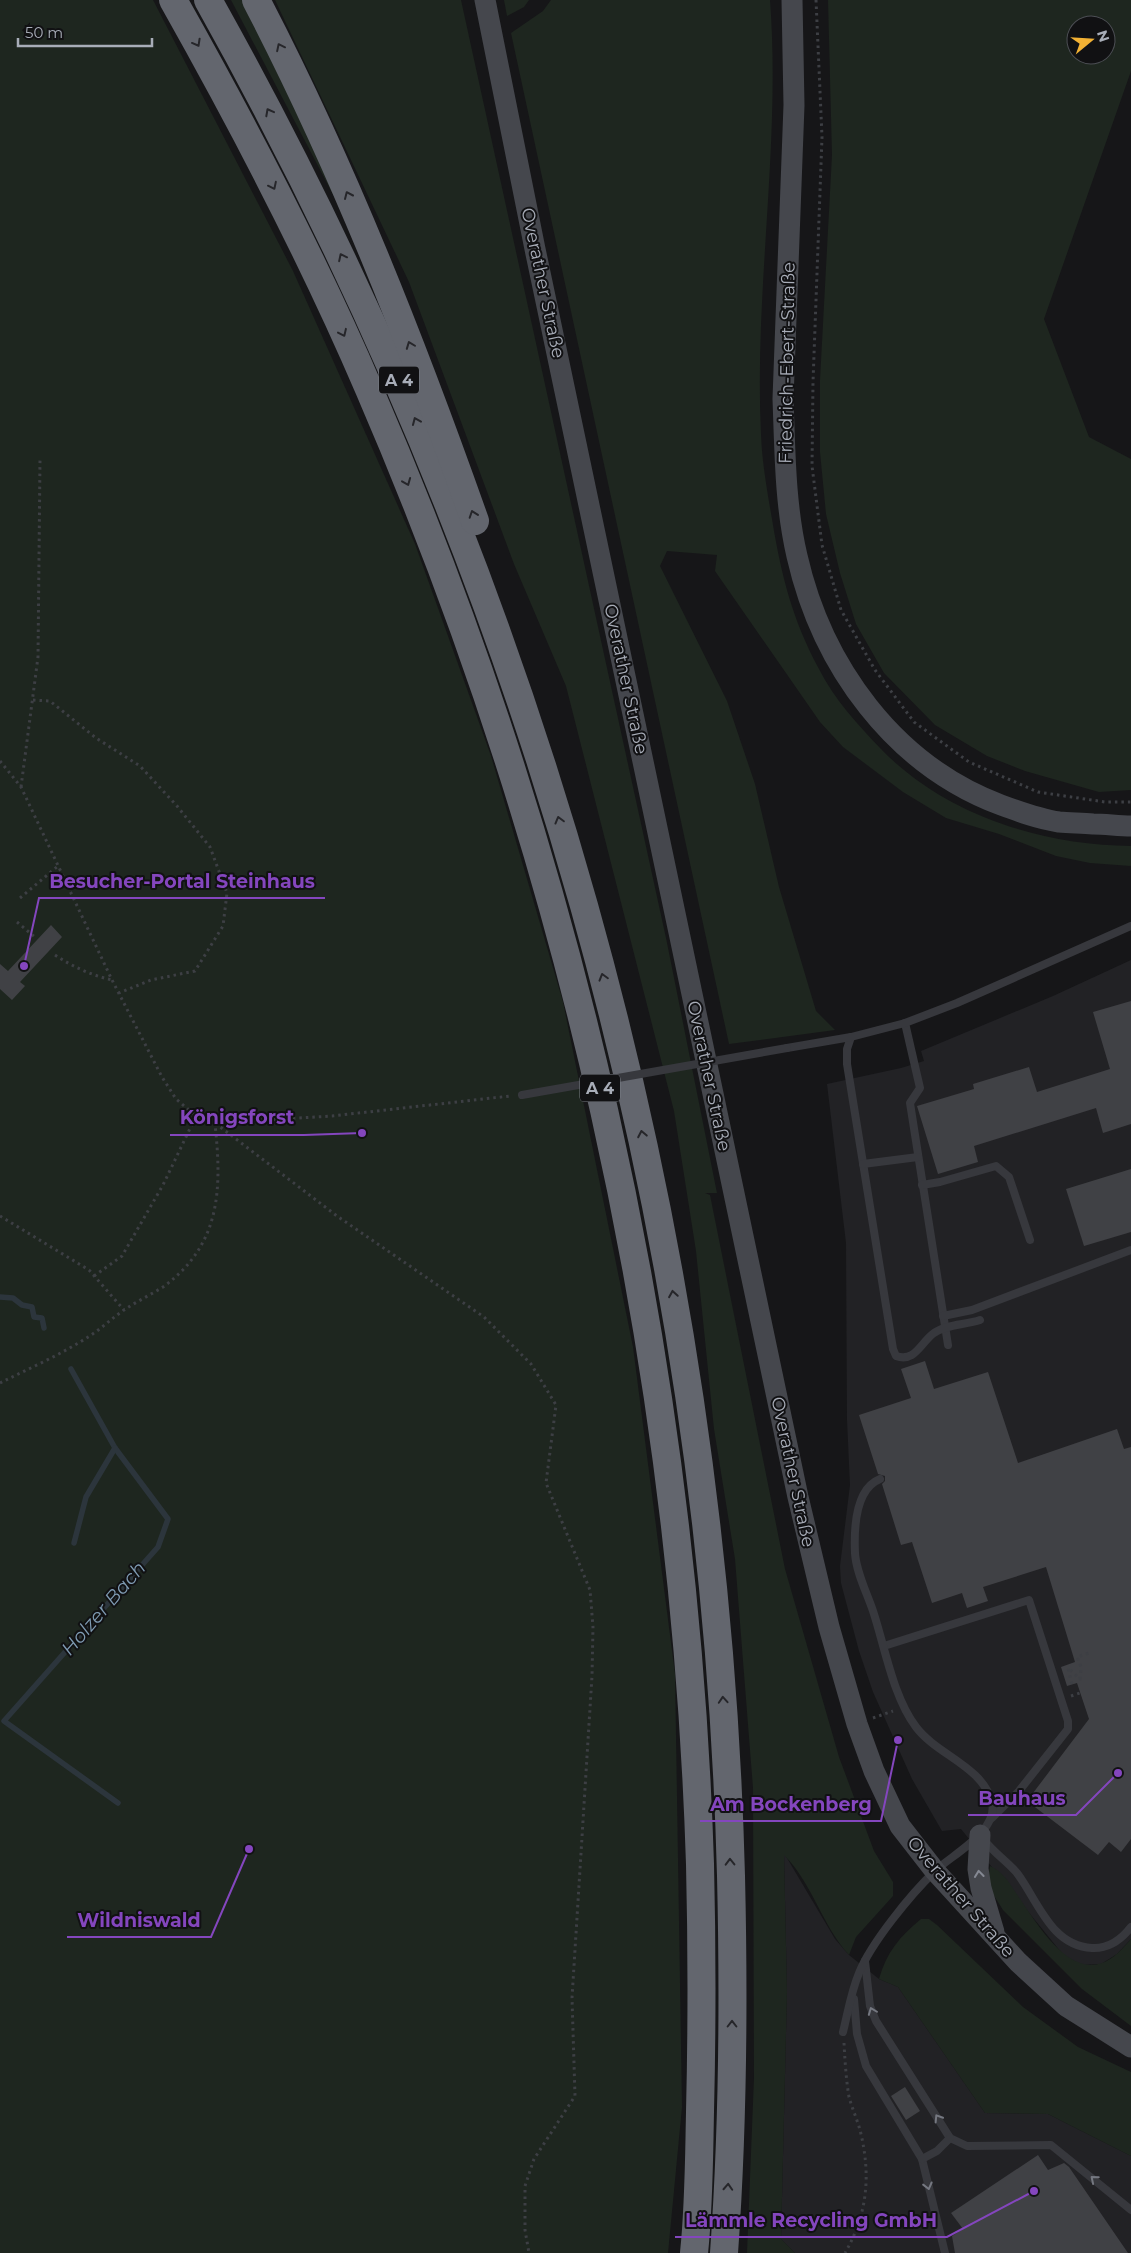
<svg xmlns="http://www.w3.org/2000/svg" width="1131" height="2253" viewBox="0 0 1131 2253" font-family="Montserrat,sans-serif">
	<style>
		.built { fill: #222225 }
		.green { fill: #1e261f; fill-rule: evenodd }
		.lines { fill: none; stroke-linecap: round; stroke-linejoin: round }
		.stream { stroke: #2c353c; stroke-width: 5.5 }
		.building { fill: #404145 }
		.path { stroke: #3d3f44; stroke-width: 3; stroke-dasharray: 2.5 4; stroke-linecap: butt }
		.service { stroke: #37383d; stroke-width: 8 }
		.secondary { stroke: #45474d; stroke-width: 21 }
		.motorway { stroke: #63666e; stroke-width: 28 }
		.service-bridge { stroke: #37383d; stroke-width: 8 }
		.oneway { stroke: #26262a }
		.oneway2 { stroke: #858993 }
		.oneway3 { stroke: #757881 }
		.labels { text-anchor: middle; stroke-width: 4; stroke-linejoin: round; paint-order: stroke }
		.shield { fill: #111113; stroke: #7b7e86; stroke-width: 1 }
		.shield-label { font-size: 16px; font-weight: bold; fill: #a8adb8 }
		.street-label { font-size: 18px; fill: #a8adb8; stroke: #111113 }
		.water-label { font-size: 19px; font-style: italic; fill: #7f9bb3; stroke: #111113 }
		.leader { fill: none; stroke: #8446be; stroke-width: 2 }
		.callout-dot { fill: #8446be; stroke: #111113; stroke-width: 2 }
		.callout-label { font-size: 19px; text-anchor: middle; font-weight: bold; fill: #8446be; stroke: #111113; stroke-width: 4; stroke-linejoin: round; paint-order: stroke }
	</style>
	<rect width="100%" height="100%" fill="#161618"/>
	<g class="built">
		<polygon points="1131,960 1131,1939 1117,1954 1101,1964 1082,1965 1065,1957 961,1829 942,1831 912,1779 873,1692 859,1651 841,1583 840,1566 850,1485 847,1420 846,1243 827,1084 901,1068 924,1061 921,1051 1053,996"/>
		<polygon points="784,1853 835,1939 849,1955 879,1979 898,1987 985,2113 1048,2114 1131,2156 1131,2253 795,2253 781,2239 787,1992"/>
	</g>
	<g class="green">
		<polygon points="0,0 153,0 293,271 415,544 491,756 563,1002 633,1347 675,1674 682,2107 668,2253 0,2253"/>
		<polygon points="231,0 251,0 348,223"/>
		<path d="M275,0H461L666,938L717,1193H705L710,1195L785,1569L839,1757L874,1851L893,1882V1896L856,1937L849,1955C822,1925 812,1883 784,1855L787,1992L781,2239L795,2253H747L754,2078L753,1788L735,1559L714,1429L696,1251L674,1111L566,686L514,564L409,282Z"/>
		<polygon points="504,0 529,0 524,7 507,16"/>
		<path d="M551,0H770C781,144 754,290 761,434C762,462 767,491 772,519C781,574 792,619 819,669C834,699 858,725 881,749C945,815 1041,845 1131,846V866L1090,863L1056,856L999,834L946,818L903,792L843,747L820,722L715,571L717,555L667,551L660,566L727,701L755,784L779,887L816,1011L835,1030L729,1044L511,33L543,11Z"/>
		<path d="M828,0H1131V71L1044,319L1089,437L1131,459V790L1099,792L1025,771L987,756L935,725L884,673L856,624L840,573L826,514L820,452V380L832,155ZM1076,25H1106V55H1076Z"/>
		<path d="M990,1866C1004,1872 1010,1884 1018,1896C1035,1920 1066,1976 1102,1963C1114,1959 1123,1948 1131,1939V2026L1082,1989L1003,1910L991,1891L988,1878Z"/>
		<path d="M921,1919H929L937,1925L1023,2007L1078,2047L1131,2072V2156L1048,2114L985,2113L898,1987L879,1979C886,1953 900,1936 921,1919Z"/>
	</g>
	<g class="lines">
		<g class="stream">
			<polyline points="0,1297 13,1298 22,1305 32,1307 34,1317 42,1318 44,1328"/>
			<polyline points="71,1369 115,1448 168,1519 158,1547 4,1721 118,1803"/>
			<polyline points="74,1543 86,1497 115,1448"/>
		</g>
	</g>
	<g class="building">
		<polygon points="51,925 62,937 20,982 25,986 12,1000 0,989 0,964 8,971"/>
		<polygon points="1131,1001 1131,1124 1103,1133 1096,1108 974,1146 978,1162 938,1174 917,1106 974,1089 973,1084 1029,1067 1037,1092 1110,1069 1093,1012"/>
		<polygon points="1131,1169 1131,1232 1084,1246 1066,1189"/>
		<polygon points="925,1361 934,1389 988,1372 1018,1463 1117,1429 1124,1449 1131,1447 1131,1839 1121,1852 1109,1842 1098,1855 1027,1801 1089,1719 1077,1683 1067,1686 1061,1667 1075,1662 1046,1567 983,1587 988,1601 967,1608 962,1593 932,1603 912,1542 901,1545 882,1484 885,1481 885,1476 878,1474 859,1415 911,1398 901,1369"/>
		<polygon points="905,2087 920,2111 906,2120 891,2096"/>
		<polygon points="1038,2155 1048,2170 1064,2163 1069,2167 1128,2253 955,2253 952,2236 963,2229 951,2213"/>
	</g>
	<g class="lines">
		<g class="path">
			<polyline points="816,0 822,137 813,382 812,466 822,545 841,610 875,670 914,722 969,762 1038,792 1105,802 1131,802"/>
			<polyline points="33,700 50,701 96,738 140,766 177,806 210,847 227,893 223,926 195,971 151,980 119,993"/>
			<polyline points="0,761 21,787 112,980 162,1077 176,1099 196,1116 215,1123 337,1216 484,1317 531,1364 556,1405 546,1483 590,1590 593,1627 592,1676 572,1998 575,2096 534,2159 525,2186 525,2230 529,2253"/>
			<polyline points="21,787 38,657 40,460"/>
			<polyline points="20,898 58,866"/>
			<polyline points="17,922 36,938"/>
			<path d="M55,955C73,967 91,975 112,980"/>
			<polyline points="215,1123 332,1116 510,1096"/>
			<polyline points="0,1216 89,1270 124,1310"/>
			<polyline points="94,1276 122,1256 163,1185 196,1116"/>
			<path d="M0,1383C32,1367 67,1352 97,1331C106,1324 114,1317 124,1310C136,1302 150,1295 163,1287C221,1245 222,1189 215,1124"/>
			<polyline points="1072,1684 1068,1668 1080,1679 1081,1667 1077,1657 1089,1653"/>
			<polyline points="1071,1696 1080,1693"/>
			<polyline points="873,1718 893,1711"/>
			<path d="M844,2043C845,2061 846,2079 849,2097C852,2108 857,2119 860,2130C871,2174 868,2213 845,2253"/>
		</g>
		<g class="service">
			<polyline points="905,1023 920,1088 910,1103 948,1345"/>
			<path d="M851,1037L847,1049V1064L893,1349L896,1356C915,1363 921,1342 934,1333C946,1324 966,1325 980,1320"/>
			<polyline points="787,1048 851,1037 905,1023 957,1003 1131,926"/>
			<polyline points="863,1164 918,1157"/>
			<polyline points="922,1185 940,1182 996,1166 1009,1177 1030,1240"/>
			<polyline points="943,1316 972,1310 1131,1250"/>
			<polyline points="884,1646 1029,1600 1068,1721 1068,1729 1019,1791 992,1818"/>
			<path d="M984,1840C994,1853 1007,1861 1017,1873C1038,1901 1051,1946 1092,1948C1109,1949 1121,1940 1131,1927"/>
			<polyline points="865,1961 870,2006 876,2021 950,2138 967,2146 1051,2145 1131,2210"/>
			<polyline points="854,1999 857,2034 866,2066 922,2159 945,2253"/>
			<path d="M843,2032C848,2012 851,1992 859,1973C871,1943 911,1894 935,1871C953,1854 999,1831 992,1802C982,1766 937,1755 916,1727C893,1697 885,1647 873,1611C867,1593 856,1572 855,1553C854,1530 855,1489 880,1479"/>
			<polyline points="922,2159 937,2151 950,2138"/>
		</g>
		<g class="secondary">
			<polyline points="485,0 535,249 798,1497 829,1627 857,1724 874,1771 900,1826 935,1871 1018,1962 1066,2006 1131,2047"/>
			<path d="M792,0L794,105L783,399C785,451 785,505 797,556C822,666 894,765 1001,805C1020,812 1039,819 1059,822C1071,823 1082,823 1093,824C1106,824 1118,826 1131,826"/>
			<polyline points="980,1835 978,1869 981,1888 994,1932"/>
		</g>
		<g class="motorway">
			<path d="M173,0C244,126 312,256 369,389C571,856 684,1356 700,1864C702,1947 702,2029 700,2112C699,2159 699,2206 694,2253"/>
			<path d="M208,0C531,576 714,1216 731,1876C734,2002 733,2128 724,2253"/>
			<path d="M256,0C343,167 412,343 475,521"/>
		</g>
		<polyline class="service-bridge" points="522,1095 787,1048"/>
	</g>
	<defs><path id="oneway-chevron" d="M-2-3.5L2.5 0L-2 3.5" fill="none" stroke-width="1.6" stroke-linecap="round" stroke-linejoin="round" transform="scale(1.25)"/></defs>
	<g class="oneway">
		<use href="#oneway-chevron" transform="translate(197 43) rotate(61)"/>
		<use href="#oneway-chevron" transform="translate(280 47) rotate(-116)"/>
		<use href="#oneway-chevron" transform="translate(269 112) rotate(-118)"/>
		<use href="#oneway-chevron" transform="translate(273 186) rotate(64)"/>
		<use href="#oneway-chevron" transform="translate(348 195) rotate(-114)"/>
		<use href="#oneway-chevron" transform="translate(342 257) rotate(-116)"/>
		<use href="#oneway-chevron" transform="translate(343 333) rotate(65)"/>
		<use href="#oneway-chevron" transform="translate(410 345) rotate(-111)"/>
		<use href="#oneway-chevron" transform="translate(416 421) rotate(-113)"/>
		<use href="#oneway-chevron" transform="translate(407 482) rotate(68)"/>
		<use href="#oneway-chevron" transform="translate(473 514) rotate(-109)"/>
		<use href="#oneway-chevron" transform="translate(559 820) rotate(-105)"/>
		<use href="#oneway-chevron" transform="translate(603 977) rotate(-106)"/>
		<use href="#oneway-chevron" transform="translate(642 1134) rotate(-101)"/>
		<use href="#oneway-chevron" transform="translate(673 1294) rotate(-99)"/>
		<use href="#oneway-chevron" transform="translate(723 1700) rotate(-94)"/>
		<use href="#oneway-chevron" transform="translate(730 1862) rotate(-91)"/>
		<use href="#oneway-chevron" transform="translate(732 2024) rotate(-90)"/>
		<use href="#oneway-chevron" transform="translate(728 2187) rotate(-87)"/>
	</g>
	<use class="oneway2" href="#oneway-chevron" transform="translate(979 1874) rotate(-96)"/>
	<g class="oneway3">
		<use href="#oneway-chevron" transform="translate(872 2011) rotate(-111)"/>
		<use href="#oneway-chevron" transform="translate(938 2118) rotate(-122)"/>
		<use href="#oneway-chevron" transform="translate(1094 2179) rotate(-140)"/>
		<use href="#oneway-chevron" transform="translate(928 2186) rotate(76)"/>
	</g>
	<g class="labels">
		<g class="shield">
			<rect x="379" y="366.5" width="40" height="27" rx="4"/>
			<rect x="580" y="1074.5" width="40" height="27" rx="4"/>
		</g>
		<g class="shield-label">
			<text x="399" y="386">A 4</text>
			<text x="600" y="1094">A 4</text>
		</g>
		<g class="street-label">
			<text transform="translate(543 283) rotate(78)" y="6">Overather Straße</text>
			<text transform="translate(787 363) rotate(-89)" y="6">Friedrich-Ebert-Straße</text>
			<text transform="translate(626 679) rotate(78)" y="6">Overather Straße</text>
			<text transform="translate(709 1076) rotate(78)" y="6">Overather Straße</text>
			<text transform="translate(793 1472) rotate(78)" y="6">Overather Straße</text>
			<text transform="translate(961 1897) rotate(49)" y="6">Overather Straße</text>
		</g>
		<g class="water-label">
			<text transform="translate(103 1608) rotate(-49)" y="7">Holzer Bach</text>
		</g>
	</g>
	<path class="leader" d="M24 966L39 898H325M362 1133L304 1135H170M1118 1773L1076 1815H968M898 1740L881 1821H700M249 1849L211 1937H67M1034 2191L947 2237H675"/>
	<g class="callout-dot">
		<circle cx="24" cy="966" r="5"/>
		<circle cx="362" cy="1133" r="5"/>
		<circle cx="1118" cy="1773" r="5"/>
		<circle cx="898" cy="1740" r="5"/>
		<circle cx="249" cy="1849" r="5"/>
		<circle cx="1034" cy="2191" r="5"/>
	</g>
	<g class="callout-label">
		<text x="182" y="888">Besucher-Portal Steinhaus</text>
		<text x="237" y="1124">Königsforst</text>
		<text x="1022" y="1805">Bauhaus</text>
		<text x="791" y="1811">Am Bockenberg</text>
		<text x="139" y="1927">Wildniswald</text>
		<text x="811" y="2227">Lämmle Recycling GmbH</text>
	</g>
	<g transform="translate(1091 40) rotate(72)"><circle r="24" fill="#111113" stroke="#4d4f55"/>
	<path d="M0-4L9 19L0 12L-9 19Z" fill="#f2b134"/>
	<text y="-8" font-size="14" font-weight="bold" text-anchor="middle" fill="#a8adb8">N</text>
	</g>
	<path d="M18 38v8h134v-8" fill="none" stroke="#a8adb8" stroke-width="2.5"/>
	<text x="25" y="38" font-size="15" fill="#a8adb8" stroke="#111113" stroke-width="4" paint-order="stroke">50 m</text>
</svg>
